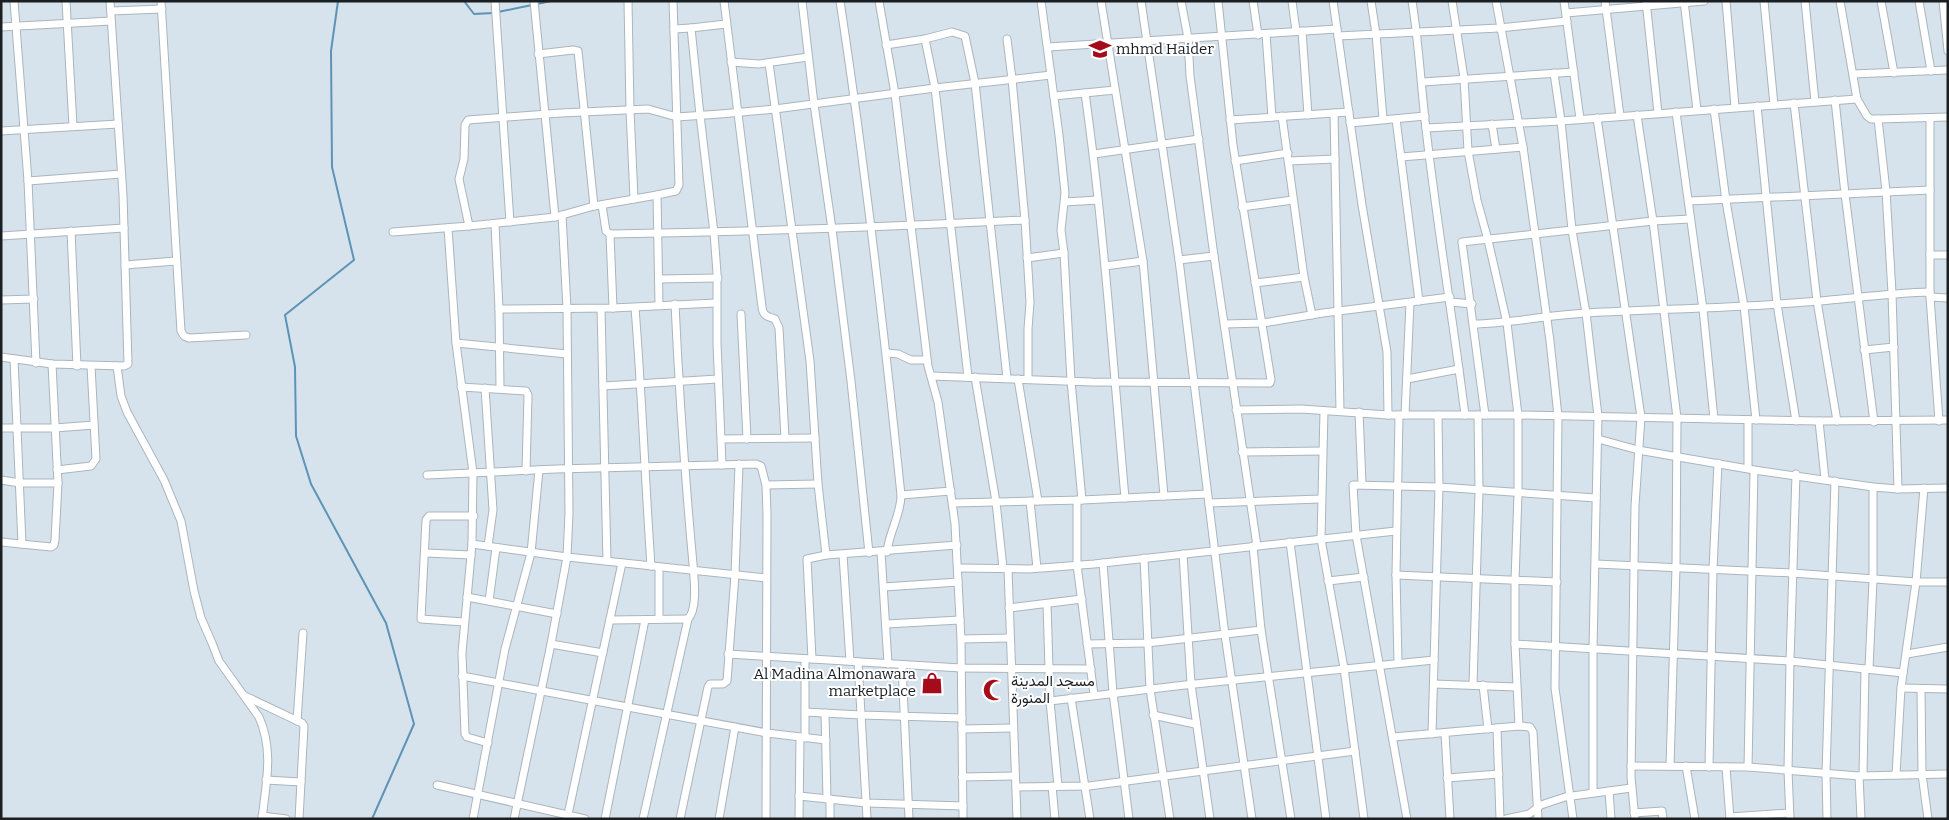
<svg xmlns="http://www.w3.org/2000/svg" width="1949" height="820" viewBox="0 0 1949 820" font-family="Bitter,Vazirmatn,serif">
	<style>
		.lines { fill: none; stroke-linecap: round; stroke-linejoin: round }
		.stream { stroke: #5d93b6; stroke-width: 2 }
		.minor-casing { stroke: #aab5bd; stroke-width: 9 }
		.minor { stroke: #fff; stroke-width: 7 }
		.labels { text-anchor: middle; stroke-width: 4; stroke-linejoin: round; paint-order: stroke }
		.poi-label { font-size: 15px; fill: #1b1f22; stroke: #fff; text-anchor: start }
	</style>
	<rect width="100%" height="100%" fill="#d7e3ec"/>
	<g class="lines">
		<g class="stream">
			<polyline points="338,1 331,51 332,167 354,260 285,315 295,367 296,436 311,484 386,623 414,724 372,819"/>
			<polyline points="464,1 474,14 493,13"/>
			<polyline points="537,4 551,1"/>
			<polyline points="498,12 532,5"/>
		</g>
		<g class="minor-casing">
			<g id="minor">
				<polyline points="14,1 28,181 36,363"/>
				<polyline points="66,1 73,126"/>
				<polyline points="161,1 181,331 184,336 189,338 246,335"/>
				<polyline points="495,1 510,222"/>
				<polyline points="534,1 555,217"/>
				<polyline points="628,1 630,110 634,199"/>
				<path d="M724,1L762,307C763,316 767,316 775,319L779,328L785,438"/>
				<polyline points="802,1 814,104 832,229 851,381 869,553"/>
				<path d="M840,1C865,165 884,330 901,495C901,515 889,532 887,552"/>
				<polyline points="879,1 895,94 928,366 938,402 955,524 961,639 963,819"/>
				<polyline points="1041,1 1059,135 1065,193 1061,230 1064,253 1071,381 1082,500"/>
				<polyline points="1101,1 1143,261 1164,496"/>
				<polyline points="1141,1 1179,260 1225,635 1252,819"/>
				<polyline points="1181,1 1188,38 1190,76 1214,256 1257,546"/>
				<polyline points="1253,1 1258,35"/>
				<polyline points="1292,1 1296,31"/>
				<polyline points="1333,1 1362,205 1387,352 1388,415"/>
				<polyline points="1371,1 1376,34 1383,119"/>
				<path d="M1412,1C1419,44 1421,87 1426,129C1437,225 1453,319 1465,415"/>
				<polyline points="1452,1 1464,78 1468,151 1477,200 1488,240 1507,323 1518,415 1518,494 1515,581 1515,644 1519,726"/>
				<polyline points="1496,1 1523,147 1550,341 1558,416 1555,688 1573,819"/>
				<polyline points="1564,1 1580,119"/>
				<polyline points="1605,1 1620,116"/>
				<polyline points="1646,1 1658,113"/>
				<polyline points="1684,1 1697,110"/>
				<polyline points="1726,1 1735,107"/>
				<polyline points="1764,1 1774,105"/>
				<polyline points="1805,1 1815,102"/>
				<polyline points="1840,1 1857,99 1867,116 1871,119 1878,119 1948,117"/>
				<polyline points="1881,1 1894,73"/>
				<polyline points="1919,1 1931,71"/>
				<polyline points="1943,1 1948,51"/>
				<polyline points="111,11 162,9"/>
				<polyline points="1566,13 1704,1"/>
				<polyline points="1,27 111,21"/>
				<polyline points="674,29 691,28"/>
				<polyline points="1302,31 1308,115"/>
				<polyline points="1266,34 1272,117"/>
				<polyline points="1338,36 1499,28 1567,21"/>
				<polyline points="925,39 935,88 968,377"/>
				<polyline points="886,45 925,39 952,32 965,36 975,83 1007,378"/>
				<polyline points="1048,47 1337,29"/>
				<polyline points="538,54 573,50 578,51 594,206"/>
				<polyline points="731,62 759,64 808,57"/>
				<polyline points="769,63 810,361 818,484 826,555"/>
				<polyline points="1554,73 1561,121 1572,230 1586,313 1598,416 1593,649 1593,793"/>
				<polyline points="1853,74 1948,70"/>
				<polyline points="1422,82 1574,72"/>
				<path d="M1085,93C1104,228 1113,363 1125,498"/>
				<polyline points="1054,96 1115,90"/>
				<polyline points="1835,100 1845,194 1874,422"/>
				<polyline points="1794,103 1817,301 1837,421"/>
				<polyline points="1757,106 1777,304 1796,421"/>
				<polyline points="1714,109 1726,201 1744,306 1756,420"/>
				<polyline points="1676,112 1703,309 1714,419"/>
				<polyline points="1334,113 1340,411"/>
				<polyline points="1637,115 1653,221 1677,418 1676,568 1670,766"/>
				<polyline points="1282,116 1304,277 1312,315"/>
				<polyline points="1597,118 1641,417 1635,506 1634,566 1631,777 1635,819"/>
				<polyline points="1930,118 1930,292"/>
				<polyline points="1396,119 1419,301"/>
				<polyline points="1878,119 1886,191 1892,293 1898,489"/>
				<polyline points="1230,120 1349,112"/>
				<polyline points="1350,123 1425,116"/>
				<polyline points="1492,124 1496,149"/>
				<polyline points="1426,128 1561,121 1857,99"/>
				<polyline points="1,131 118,124"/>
				<polyline points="1094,154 1199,139"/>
				<polyline points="1401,157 1523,147"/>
				<polyline points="1235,161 1288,153"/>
				<polyline points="1289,161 1335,159"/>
				<polyline points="28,181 121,174"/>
				<polyline points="1689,201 1930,190"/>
				<polyline points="1065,202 1098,200"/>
				<polyline points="602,205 606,231 610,234 613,308"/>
				<polyline points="1242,207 1293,200"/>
				<polyline points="1025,220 1030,302 1028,329 1028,379"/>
				<polyline points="495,224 499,309 500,388"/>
				<polyline points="469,226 459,179 464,159 465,125 468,120 561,113 648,109 677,117 720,114 775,109 935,88 1051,75"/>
				<polyline points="448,228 456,343 473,473 472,544 462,653 465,734 467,737 488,743"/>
				<polyline points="71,231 77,366"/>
				<polyline points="393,232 469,226 555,217 594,206 657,195"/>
				<path d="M610,234C748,232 886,227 1025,220L1012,79L1007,39"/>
				<polyline points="1,236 124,228"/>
				<polyline points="1930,255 1948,255"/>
				<polyline points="1027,258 1064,253"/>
				<polyline points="1179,260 1214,256"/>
				<polyline points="125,265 176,261"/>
				<polyline points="1105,266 1143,261"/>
				<polyline points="659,279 718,278"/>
				<polyline points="1255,283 1304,277"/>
				<polyline points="1930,297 1939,421"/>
				<polyline points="1,300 34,299"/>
				<polyline points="1451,302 1472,304"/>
				<polyline points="659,305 657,195 676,191 679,185 673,1"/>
				<path d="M635,308C642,394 645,480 651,566"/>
				<polyline points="499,309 613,308 716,303"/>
				<polyline points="601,309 607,561"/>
				<polyline points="741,314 747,439"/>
				<polyline points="1225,324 1263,323 1323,313 1450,297"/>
				<path d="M1474,324C1512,323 1549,315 1587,313C1660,309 1733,308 1806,302C1848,299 1889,293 1930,292V297L1948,298"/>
				<polyline points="456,343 567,354"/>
				<polyline points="1864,350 1894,347"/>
				<polyline points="887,353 898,354 911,360 927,360"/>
				<polyline points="1,357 52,364 124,366 128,364 123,195 110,1"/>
				<polyline points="14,359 22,544"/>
				<path d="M117,366L121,396L127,412L164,480L181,521L194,591L201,618L212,643L219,661L259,717C274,751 266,783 262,819"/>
				<polyline points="931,376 1092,382 1270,383 1271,380 1233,145 1218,1"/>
				<polyline points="975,377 996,502 1003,568"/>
				<polyline points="1018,379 1038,501"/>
				<polyline points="1407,379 1459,369"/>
				<polyline points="603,386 718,379"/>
				<polyline points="461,387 526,391 528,395 526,471"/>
				<polyline points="485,388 493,510 488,546"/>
				<polyline points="1236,410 1301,409 1388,415 1518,415 1819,421 1948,420"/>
				<polyline points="1324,411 1321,539 1344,668 1364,819"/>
				<polyline points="1359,412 1362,484"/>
				<polyline points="1405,415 1410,303"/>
				<polyline points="1485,415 1462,242 1653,221 1690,219"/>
				<polyline points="1748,420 1748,468"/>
				<polyline points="1819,421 1825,479"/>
				<polyline points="1,428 55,428 94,425"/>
				<polyline points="722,439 815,438"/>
				<polyline points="1598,439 1638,450 1754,470 1873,487 1898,489 1948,488"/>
				<polyline points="1242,452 1322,451"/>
				<polyline points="722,465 717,343 717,273 714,233 700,115 691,28 726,24"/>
				<polyline points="57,470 91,466 96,459 91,366"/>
				<polyline points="427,475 556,469 756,464 761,466 766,485 767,514 766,819"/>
				<polyline points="1,480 20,483 58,483"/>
				<polyline points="766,485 818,484"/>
				<polyline points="901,495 951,491"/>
				<polyline points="1077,500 1077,565 1094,695"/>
				<polyline points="1030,501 1037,568"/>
				<polyline points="953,503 1082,500 1207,494"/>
				<polyline points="1209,503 1321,499"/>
				<polyline points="1,542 51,547 54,545 55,540 58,483 52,364"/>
				<polyline points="1290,542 1326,819"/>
				<polyline points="472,544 567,557 766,578"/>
				<polyline points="1253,546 1261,630 1291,819"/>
				<polyline points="881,552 888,664"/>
				<polyline points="426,553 471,555"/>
				<polyline points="1183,554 1191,684 1210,819"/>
				<polyline points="843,555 850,661"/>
				<polyline points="1144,558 1150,689 1170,819"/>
				<polyline points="1103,563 1113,693 1129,819"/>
				<polyline points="1596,564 1792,573 1916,582 1948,582"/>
				<polyline points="958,568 1029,569 1094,564 1396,531"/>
				<polyline points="1008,569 1017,819"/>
				<polyline points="1396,575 1557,582"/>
				<polyline points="1328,581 1364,577"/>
				<polyline points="884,587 958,582"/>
				<polyline points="467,597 557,614"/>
				<polyline points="489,601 496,548"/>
				<polyline points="1047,604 1050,701 1058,786"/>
				<polyline points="1009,608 1082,599"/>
				<polyline points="659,619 659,567"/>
				<polyline points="610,620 688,619"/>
				<polyline points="464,622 421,619 426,520 429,516 474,516"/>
				<polyline points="886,624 960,620"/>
				<polyline points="961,639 1010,638"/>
				<polyline points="551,644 603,653"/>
				<polyline points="1087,644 1147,643 1261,630"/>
				<polyline points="1515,644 1790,661 1903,673"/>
				<polyline points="728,654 961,668 1091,669"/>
				<polyline points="1907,654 1948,647"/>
				<polyline points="812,659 807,559 826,555 957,545"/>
				<polyline points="858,662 867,819"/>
				<polyline points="1398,663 1396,575 1399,415"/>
				<polyline points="902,665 909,819"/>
				<polyline points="1869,669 1873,580 1873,487"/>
				<polyline points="462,676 767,733 826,740"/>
				<polyline points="1434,684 1516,687"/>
				<polyline points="1473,685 1479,491 1478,415"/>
				<polyline points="1483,685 1488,729"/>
				<polyline points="1901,688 1948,689"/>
				<polyline points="1921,689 1922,774 1928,819"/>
				<polyline points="245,696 302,723 304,726 299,819"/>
				<polyline points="1071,698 1090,819"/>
				<polyline points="1050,701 1185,685 1434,660"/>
				<polyline points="805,712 861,715 962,718"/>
				<polyline points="825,713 827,799"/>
				<polyline points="1153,715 1195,724"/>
				<polyline points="297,721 303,633"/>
				<polyline points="1497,728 1500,819"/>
				<polyline points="962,729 1013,728"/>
				<polyline points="1445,733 1450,819"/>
				<polyline points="1432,734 1439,487 1438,415"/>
				<polyline points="1393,737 1519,726 1530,727 1533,732 1538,819"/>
				<polyline points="805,738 805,659"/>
				<polyline points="1631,766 1748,767 1859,776 1948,774"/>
				<polyline points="1686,766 1695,819"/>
				<polyline points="1709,767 1713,569 1718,463"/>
				<polyline points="1726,767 1730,819"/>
				<polyline points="1748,767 1754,470"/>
				<polyline points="1863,775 1865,669"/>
				<polyline points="1896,775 1901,688 1916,582 1924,488"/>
				<polyline points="1859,776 1861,819"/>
				<polyline points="962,777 1015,776"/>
				<polyline points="1447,778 1499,774"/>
				<polyline points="266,780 301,782"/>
				<polyline points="437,785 585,819"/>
				<polyline points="1052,786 1055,819"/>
				<polyline points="1016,787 1089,786 1355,751"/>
				<polyline points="1609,791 1611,819"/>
				<polyline points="799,796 867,803 963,806"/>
				<polyline points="830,799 830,819"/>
				<polyline points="1634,813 1662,811 1663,819"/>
				<polyline points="262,816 286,819"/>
				<polyline points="1730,817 1789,813"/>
				<polyline points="473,819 505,649 531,553 539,470"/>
				<polyline points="514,819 551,644 567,557 569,513 567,309 562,215"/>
				<polyline points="567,819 622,563"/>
				<polyline points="605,819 645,620"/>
				<path d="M643,819L688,619C698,609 694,578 693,564C685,477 679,391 675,304"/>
				<polyline points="680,819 708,687 710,684 723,684 727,681 735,575 739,464"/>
				<polyline points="719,819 735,727"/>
				<polyline points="799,819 800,737"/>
				<polyline points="1407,819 1356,535 1353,485 1439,487 1596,498"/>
				<polyline points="1506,819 1529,814 1541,805 1565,797 1631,788"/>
				<polyline points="1790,819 1788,770 1790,661 1796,474"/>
				<polyline points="1827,819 1826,773 1835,481"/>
			</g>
		</g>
		<use href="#minor" class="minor"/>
	</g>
	<defs>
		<g id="school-bare" transform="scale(1.725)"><path d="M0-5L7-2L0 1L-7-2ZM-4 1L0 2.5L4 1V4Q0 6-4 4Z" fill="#a50c1b" stroke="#fff" stroke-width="2.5" paint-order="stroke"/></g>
		<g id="shop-bare" transform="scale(1.725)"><path d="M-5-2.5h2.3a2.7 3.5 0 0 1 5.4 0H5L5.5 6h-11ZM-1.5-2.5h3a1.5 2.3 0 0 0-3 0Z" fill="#a50c1b" stroke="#fff" stroke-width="2.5" paint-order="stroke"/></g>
		<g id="mosque-bare" transform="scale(1.725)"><path d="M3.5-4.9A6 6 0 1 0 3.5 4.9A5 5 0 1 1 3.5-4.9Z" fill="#a50c1b" stroke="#fff" stroke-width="2.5" paint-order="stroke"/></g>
	</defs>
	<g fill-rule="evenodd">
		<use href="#school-bare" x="1100" y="49"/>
		<use href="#shop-bare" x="932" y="683"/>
		<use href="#mosque-bare" x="994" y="690"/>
	</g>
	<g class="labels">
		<g class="poi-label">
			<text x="1116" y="54">mhmd Haider</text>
			<text x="916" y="679" text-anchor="end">Al Madina Almonawara<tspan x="916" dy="17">marketplace</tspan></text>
			<text x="1011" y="686">مسجد المدينة<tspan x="1011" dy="17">المنورة</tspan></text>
		</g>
	</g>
	<rect width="1949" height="820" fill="none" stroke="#1b1f22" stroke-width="5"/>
</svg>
